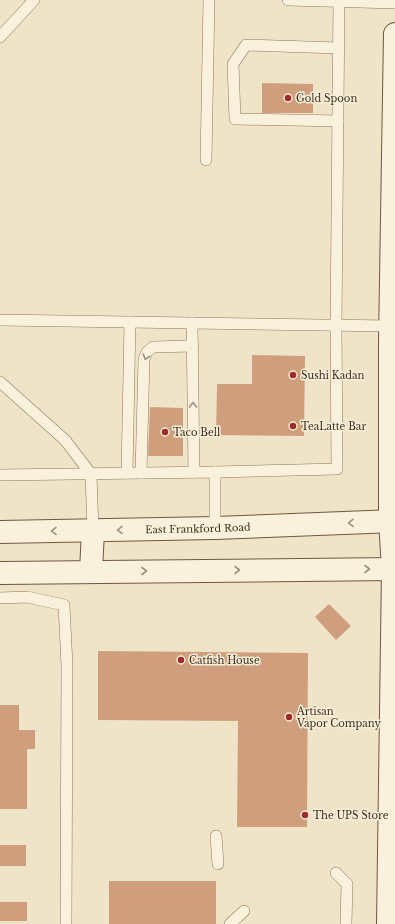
<svg xmlns="http://www.w3.org/2000/svg" width="395" height="924" viewBox="0 0 395 924" font-family="'Libre Baskerville',serif">
	<style>
		.building { fill: #cf9f7d }
		.lines { fill: none; stroke-linecap: round; stroke-linejoin: round }
		.service-casing { stroke: #8d765c; stroke-width: 12 }
		.secondary-casing { stroke: #6f573f; stroke-width: 24 }
		.service { stroke: #faf1dc; stroke-width: 11 }
		.secondary { stroke: #faf1dc; stroke-width: 22 }
		.oneway { stroke: #9c907e }
		.poi-dot { fill: #9e2a2b; stroke: #f7eed8; stroke-width: 1.5 }
		.labels { text-anchor: middle; stroke-width: 3; stroke-linejoin: round; paint-order: stroke }
		.poi-label { font-size: 10px; fill: #3d2e20; stroke: #f7eed8; text-anchor: start }
		.street-label { font-size: 10px; fill: #3d2e20; stroke: #f7eed8 }
	</style>
	<rect width="100%" height="100%" fill="#f0e4c8"/>
	<g class="building">
		<polygon points="262,83 313,84 313,113 262,113"/>
		<polygon points="252,355 305,356 304,436 216,435 217,384 252,384"/>
		<polygon points="150,407 183,408 183,456 148,456"/>
		<polygon points="329,604 351,626 336,640 315,617"/>
		<polygon points="98,651 308,653 307,827 237,827 238,721 98,720"/>
		<polygon points="0,705 19,705 19,730 35,730 35,749 27,749 27,809 0,809"/>
		<rect x="0" y="845" width="26" height="21"/>
		<rect x="109" y="881" width="107" height="43"/>
		<rect x="0" y="902" width="27" height="19"/>
	</g>
	<g class="lines">
		<g class="service-casing">
			<g id="service">
				<polyline points="288,0 395,3"/>
				<polyline points="0,37 34,0"/>
				<polyline points="338,121 235,119 233,64 246,45 338,48"/>
				<polyline points="206,160 209,0"/>
				<polyline points="0,320 390,326"/>
				<polyline points="192,323 194,472"/>
				<polyline points="0,382 65,440 91,474 93,531"/>
				<polyline points="215,472 337,469 336,325 339,0"/>
				<polyline points="127,473 130,322"/>
				<polyline points="141,473 144,359 147,352 153,347 193,346"/>
				<polyline points="0,475 215,472 215,528"/>
				<polyline points="0,598 27,597 64,605 67,666 66,924"/>
				<polyline points="216,836 218,864"/>
				<polyline points="336,873 347,884 346,924"/>
				<polyline points="230,924 244,911"/>
			</g>
		</g>
		<g class="secondary-casing">
			<g id="secondary">
				<path id="s1" d="M0,532L215,528L395,521"/>
				<polyline points="91,571 93,531"/>
				<polyline points="0,573 395,569"/>
				<polyline points="388,924 393,569 390,521 390,341 395,34"/>
			</g>
		</g>
		<use href="#service" class="service"/>
		<use href="#secondary" class="secondary"/>
	</g>
	<defs><path id="oneway-chevron" d="M-2-3.5L2.5 0L-2 3.5" fill="none" stroke-width="1.6" stroke-linecap="round" stroke-linejoin="round"/></defs>
	<g class="oneway">
		<use href="#oneway-chevron" transform="translate(146 357) rotate(107)"/>
		<use href="#oneway-chevron" transform="translate(193 405) rotate(-91)"/>
		<use href="#oneway-chevron" transform="translate(351 523) rotate(178)"/>
		<use href="#oneway-chevron" transform="translate(120 530) rotate(179)"/>
		<use href="#oneway-chevron" transform="translate(54 531) rotate(179)"/>
		<use href="#oneway-chevron" transform="translate(367 569)"/>
		<use href="#oneway-chevron" transform="translate(237 570)"/>
		<use href="#oneway-chevron" transform="translate(144 571)"/>
	</g>
	<g class="poi-dot">
		<circle cx="288" cy="98" r="4"/>
		<circle cx="293" cy="375" r="4"/>
		<circle cx="293" cy="426" r="4"/>
		<circle cx="165" cy="432" r="4"/>
		<circle cx="181" cy="660" r="4"/>
		<circle cx="289" cy="717" r="4"/>
		<circle cx="305" cy="815" r="4"/>
	</g>
	<g class="labels">
		<g class="poi-label">
			<text x="296" y="102">Gold Spoon</text>
			<text x="301" y="379">Sushi Kadan</text>
			<text x="301" y="430">TeaLatte Bar</text>
			<text x="173" y="436">Taco Bell</text>
			<text x="189" y="664">Catfish House</text>
			<text x="297" y="715">Artisan<tspan x="297" dy="12">Vapor Company</tspan></text>
			<text x="313" y="819">The UPS Store</text>
		</g>
		<g class="street-label">
			<text dy="4" stroke="none"><textPath href="#s1" startOffset="198">East Frankford Road</textPath></text>
		</g>
	</g>
</svg>
